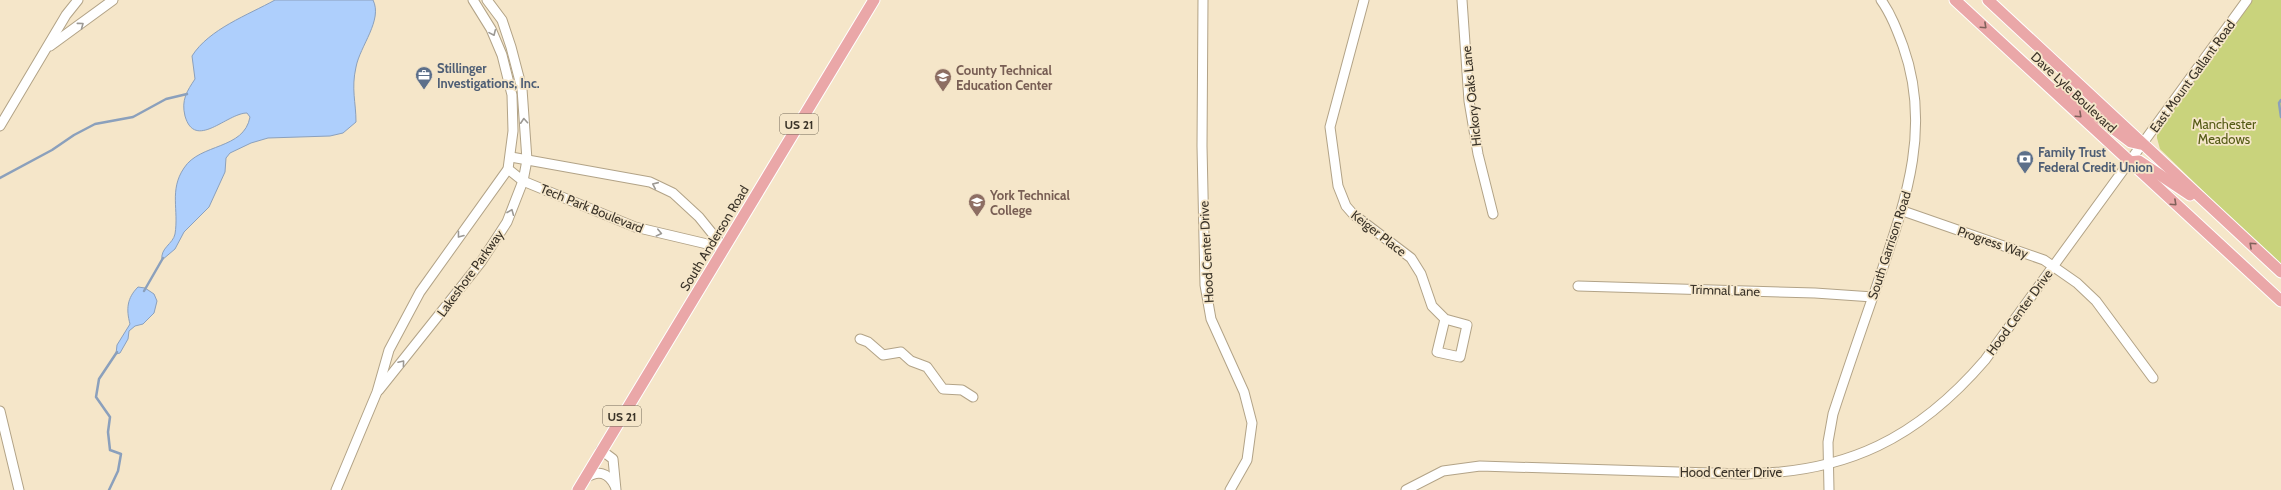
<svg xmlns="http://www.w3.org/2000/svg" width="2281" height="490" font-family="Cabin,sans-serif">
<rect width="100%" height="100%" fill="#f5e6c9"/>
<polygon fill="#c9d37c" points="2251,0 2281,0 2281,267 2160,149 2157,138 2157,127"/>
<g fill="#aecffc" stroke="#8ba0bc">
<path d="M 275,0 L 373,0 C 383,20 360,46 356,67 C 351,89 356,102 356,122 L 343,133 L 330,136 L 268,138 L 251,143 L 230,153 L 226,158 L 225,172 L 209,207 L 184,232 L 175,249 L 162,260 C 160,248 173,244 175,234 C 179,210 169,190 184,168 C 200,143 244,150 250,117 L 247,113 C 227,113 195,151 185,116 C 181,100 187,91 195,79 L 192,56 C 209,29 248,15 275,0 Z"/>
<path d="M 138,287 L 145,288 L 154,294 L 157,301 L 154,313 L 143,324 L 135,326 L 129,331 L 128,339 L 120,353 L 116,354 L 117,345 L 130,324 C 126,309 127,298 138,287 Z"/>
</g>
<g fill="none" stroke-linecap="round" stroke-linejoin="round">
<g stroke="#8ba0bc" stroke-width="2.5">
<polyline points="2281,100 2279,103 2281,117"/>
<polyline points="0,178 52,150 74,135 95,124 133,117 166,99 187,94"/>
<polyline points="144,291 163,258"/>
<polyline points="109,490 118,471 121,454 110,450 108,432 110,417 96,397 99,379 117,352"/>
</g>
<g stroke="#b2a387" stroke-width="11">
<g id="minor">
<polyline points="1203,0 1202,146 1205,285 1211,319 1244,392 1252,423 1247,460 1230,490"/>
<polyline points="1364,0 1330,127 1338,186 1346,206 1353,214 1411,258 1421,274 1432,306 1445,319 1437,352 1460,357 1467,325 1445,319"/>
<polyline points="1462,0 1469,101 1478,154 1493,214"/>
<polyline points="50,46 113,0"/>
<polyline points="0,126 66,15 78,0"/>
<polyline points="511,157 650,182 673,193 699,217 724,248"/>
<polyline points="508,169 523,181 635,227 724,248"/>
<polyline points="1903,211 2044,260 2077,283 2096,301 2153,378"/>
<polyline points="1578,286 1815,293 1873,297"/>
<polyline points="860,339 868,342 883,355 901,352 911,361 927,367 943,389 962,390 973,397"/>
<polyline points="379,390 481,262 507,222 523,181 527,160 522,89 511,47 502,20 487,0"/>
<polyline points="0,411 19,490"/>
<polyline points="601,450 613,459 616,490"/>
<path d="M 586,478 C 598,470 608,472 615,486"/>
<polyline points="336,490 377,392 389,350 420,292 508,169 513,131 512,95 502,55 491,29 473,0"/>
<path d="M 1406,490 L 1443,471 L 1480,466 L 1744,474 C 1847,473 1918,438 1985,360 L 2247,0"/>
<path d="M 1829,490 L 1828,442 L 1833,414 C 1847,371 1862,328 1877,285 C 1904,205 1933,130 1903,46 C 1897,30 1891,14 1881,0"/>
</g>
</g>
<g stroke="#fff" stroke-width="13">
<g id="major">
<polyline points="1955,0 2281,301"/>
<polyline points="1988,0 2281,272"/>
<polyline points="2062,90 2131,142 2140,144"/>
<polyline points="2129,162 2139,161 2190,195"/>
<polyline points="578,490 874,0"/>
</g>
</g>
<use href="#minor" stroke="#fff" stroke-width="9"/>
<use href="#major" stroke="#eaa7a8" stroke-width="11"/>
</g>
<defs><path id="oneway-chevron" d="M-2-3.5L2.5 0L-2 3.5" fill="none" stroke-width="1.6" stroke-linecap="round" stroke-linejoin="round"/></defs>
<g stroke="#9c9994">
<use href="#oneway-chevron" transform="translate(81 25) rotate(-37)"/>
<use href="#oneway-chevron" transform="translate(493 33) rotate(66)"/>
<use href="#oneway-chevron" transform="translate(524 121) rotate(-94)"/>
<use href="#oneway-chevron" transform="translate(655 185) rotate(-156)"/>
<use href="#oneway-chevron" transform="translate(511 212) rotate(-68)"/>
<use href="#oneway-chevron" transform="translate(659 233) rotate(13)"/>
<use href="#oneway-chevron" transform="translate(460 235) rotate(128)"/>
<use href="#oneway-chevron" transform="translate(402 363) rotate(-50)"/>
</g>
<g stroke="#80615b">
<use href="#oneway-chevron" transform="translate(1984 26) rotate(43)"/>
<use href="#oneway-chevron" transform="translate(2079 115) rotate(43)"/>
<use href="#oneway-chevron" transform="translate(2174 203) rotate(43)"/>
<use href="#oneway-chevron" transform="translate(2252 245) rotate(-137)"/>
</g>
<defs>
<g id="office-pin" transform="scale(0.9)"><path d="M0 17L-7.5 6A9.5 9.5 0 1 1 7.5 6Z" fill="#5c6f8a" stroke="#f5e6c9"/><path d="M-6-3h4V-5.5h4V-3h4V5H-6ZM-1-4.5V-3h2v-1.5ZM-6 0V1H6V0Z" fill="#fff"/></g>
<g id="school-pin" transform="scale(0.9)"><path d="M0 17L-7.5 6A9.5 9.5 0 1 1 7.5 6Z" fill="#8d6e63" stroke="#f5e6c9"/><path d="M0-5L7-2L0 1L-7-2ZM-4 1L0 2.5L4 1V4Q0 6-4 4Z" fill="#fff"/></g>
<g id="bank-pin" transform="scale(0.9)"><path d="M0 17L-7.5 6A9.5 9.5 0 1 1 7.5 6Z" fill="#5c6f8a" stroke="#f5e6c9"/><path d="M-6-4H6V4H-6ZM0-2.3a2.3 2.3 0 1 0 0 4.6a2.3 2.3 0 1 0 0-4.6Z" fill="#fff"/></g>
<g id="university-pin" transform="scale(0.9)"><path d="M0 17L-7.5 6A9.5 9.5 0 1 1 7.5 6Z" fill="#8d6e63" stroke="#f5e6c9"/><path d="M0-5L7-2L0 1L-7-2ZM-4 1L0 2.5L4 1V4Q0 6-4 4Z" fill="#fff"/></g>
</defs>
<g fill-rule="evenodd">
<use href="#office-pin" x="424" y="75"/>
<use href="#school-pin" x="943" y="77"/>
<use href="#bank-pin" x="2025" y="159"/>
<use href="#university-pin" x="977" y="202"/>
</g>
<g text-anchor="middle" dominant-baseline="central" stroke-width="3.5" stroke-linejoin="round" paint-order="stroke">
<g fill="#f5e6c9" stroke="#726958" stroke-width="1">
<rect x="780" y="114" width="38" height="20" rx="3"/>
<rect x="603" y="406" width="38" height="20" rx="3"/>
</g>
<g font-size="12" font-weight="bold" fill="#3a3328">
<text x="799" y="124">US 21</text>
<text x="622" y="416">US 21</text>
</g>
<g font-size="13" font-weight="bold" fill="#4e5e75" stroke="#f5e6c9" text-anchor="start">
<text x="437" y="68">Stillinger<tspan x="437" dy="15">Investigations, Inc.</tspan></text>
<text x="2038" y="152">Family Trust<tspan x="2038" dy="15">Federal Credit Union</tspan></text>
</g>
<g font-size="13" font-weight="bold" fill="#785e54" stroke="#f5e6c9" text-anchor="start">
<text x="956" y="70">County Technical<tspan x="956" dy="15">Education Center</tspan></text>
<text x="990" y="195">York Technical<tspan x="990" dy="15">College</tspan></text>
</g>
<g font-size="13" fill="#3a3328" stroke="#f5e6c9">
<text transform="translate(2192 76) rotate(-54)">East Mount Gallant Road</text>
<text transform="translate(2074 92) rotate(43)">Dave Lyle Boulevard</text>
<text transform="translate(1471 96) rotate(-96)">Hickory Oaks Lane</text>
<text transform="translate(592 208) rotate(22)">Tech Park Boulevard</text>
<text transform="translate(1379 233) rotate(38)">Keiger Place</text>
<text transform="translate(714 238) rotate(-59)">South Anderson Road</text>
<text transform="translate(1993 242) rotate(19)">Progress Way</text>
<text transform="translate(1889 245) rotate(-72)">South Garrison Road</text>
<text transform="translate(1206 252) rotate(-93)">Hood Center Drive</text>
<text transform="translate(470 273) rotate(-54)">Lakeshore Parkway</text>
<text transform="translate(1725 290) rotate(2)">Trimnal Lane</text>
<text transform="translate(2019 312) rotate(-54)">Hood Center Drive</text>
<text x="1731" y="472">Hood Center Drive</text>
</g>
<g font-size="13" fill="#545a14" stroke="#f5e6c9">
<text x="2224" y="124">Manchester<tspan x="2224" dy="15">Meadows</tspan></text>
</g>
</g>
</svg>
